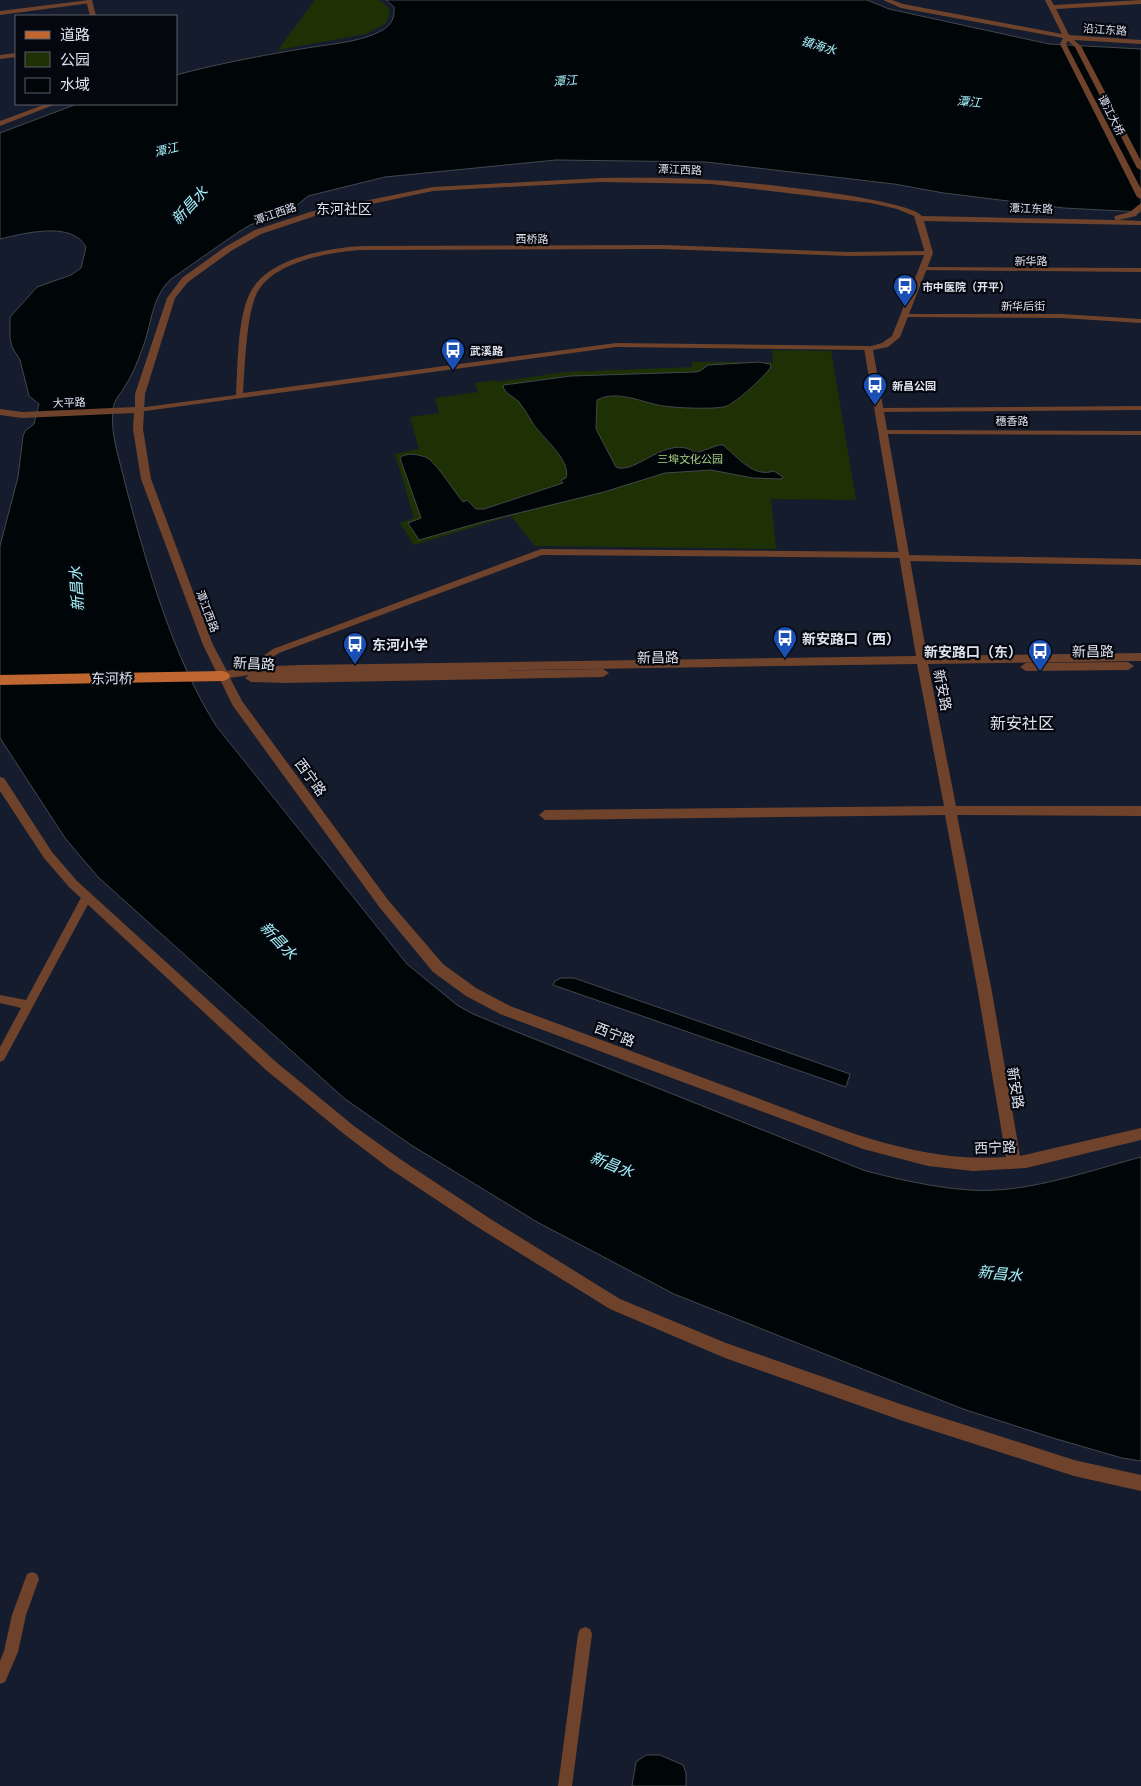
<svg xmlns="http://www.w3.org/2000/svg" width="1141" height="1786" font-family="Barlow,'Noto Sans SC',sans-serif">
<rect width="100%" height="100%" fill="#151c2e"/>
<g fill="#1d3105">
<polygon points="315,0 379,0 388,7 390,14 385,24 366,34 278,50"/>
<polygon points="772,350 831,351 856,500 771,499 776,549 535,546 511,516 414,545 400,523 414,518 395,454 419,449 410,417 439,413 435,398 478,392 475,383 496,380 497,382 565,372 692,367 692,362 773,362"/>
</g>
<g fill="#000607" stroke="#42484d">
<path d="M 386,0 L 867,0 L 889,9 L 1049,44 L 1141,49 L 1141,212 L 1064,208 L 944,193 L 894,184 L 706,162 L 556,160 L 385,177 L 308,196 L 290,211 L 250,225 L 237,233 L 171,279 C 152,297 152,321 144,344 C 139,358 133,374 125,386 C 121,394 114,399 113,409 C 110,436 120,460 126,487 C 146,563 174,661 217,727 L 407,964 L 457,1005 L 471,1013 L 507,1028 L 863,1170 C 899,1180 958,1193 995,1190 C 1041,1188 1096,1169 1141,1157 L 1141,1461 L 1122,1458 L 1053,1438 L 963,1409 L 674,1294 L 537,1222 L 411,1145 L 345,1099 L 98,877 L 65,838 L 0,738 L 0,546 L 18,477 L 23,436 L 25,431 L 34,424 L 39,404 L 29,396 L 20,360 L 12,347 L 10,338 L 10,317 L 37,287 L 71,275 L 81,268 L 86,247 C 72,220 22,234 0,239 L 0,133 L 77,104 L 176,104 L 176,75 C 217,64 259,56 301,49 C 327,44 360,43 383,30 C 392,24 395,17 394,7 Z"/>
<path d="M 759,362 L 770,364 L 771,367 C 764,377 738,401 727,406 C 717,410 670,408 658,405 C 639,401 616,390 597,400 L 596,429 L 616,467 C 635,476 668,432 696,453 L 719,445 L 723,445 C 738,457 753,478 774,471 L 783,477 L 781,479 L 753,478 L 711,470 L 665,473 L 604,492 L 482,522 L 419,540 L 408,523 L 421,518 L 400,458 C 405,452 421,454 429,459 C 439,467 454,491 463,502 L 467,500 L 476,509 L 484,509 L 563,483 L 561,480 L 566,478 C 572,460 540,436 532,422 C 528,415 524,409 519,402 C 513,396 505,394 503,386 L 504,385 L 571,376 L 695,372 L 700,371 L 708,365 Z"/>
<polygon points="561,978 574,978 850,1074 846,1087 553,985 555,981"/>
<polygon points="646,1755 660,1755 683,1765 686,1773 686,1786 632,1786 636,1762"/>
</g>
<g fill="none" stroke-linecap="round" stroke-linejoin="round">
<g fill="#6f432b" fill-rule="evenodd">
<polygon points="89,0 92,2 91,3 0,15 0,11"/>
<path d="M 663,245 L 848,252 L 929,251 L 932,253 L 929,255 L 848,256 L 663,249 L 362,250 C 330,252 276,261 258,291 C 246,312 245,368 243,393 L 616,343 L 868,346 L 872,348 L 868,350 L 616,347 L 138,412 L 134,410 L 138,408 L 236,395 C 238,365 237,319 250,293 C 267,258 328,248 362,246 Z"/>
<polygon points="922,267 1141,268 1141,272 920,270 919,269"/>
<polygon points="905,314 1061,314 1141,319 1141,323 1061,318 903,317 902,316"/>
<polygon points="1141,406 1141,410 879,412 875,410 879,408"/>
<polygon points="880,430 1141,431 1141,435 883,434 879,432"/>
<polygon points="541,549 904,552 908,555 1141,559 1141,565 905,561 901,558 542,555 279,653 249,673 243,673 242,671 273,649"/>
<polygon points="87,893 91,894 92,897 4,1060 0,1062 0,1047 21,1008 0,1003 0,995 26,1000 83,894"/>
<polygon points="32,1572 37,1574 39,1579 26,1615 18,1652 5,1682 0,1684 0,1661 4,1651 12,1615 27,1574"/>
<polygon points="585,1627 590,1629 592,1634 572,1786 558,1786 578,1634 580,1629"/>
</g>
<g fill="#6f432b" fill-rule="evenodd">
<polygon points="86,0 92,0 96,16 90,16"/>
<polygon points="883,0 892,0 903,4 1062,34 1045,0 1051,0 1054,5 1141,0 1141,4 1056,9 1069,35 1141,40 1141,44 1074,40 1081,46 1141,161 1141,170 1137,168 1075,47 1068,41 1066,44 1141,189 1141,199 1137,197 1060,44 1063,38 901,8"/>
<polygon points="16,53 16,57 0,59 0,55"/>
<polygon points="46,104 56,104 0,126 0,121"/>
<path d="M 600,178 C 637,178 674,177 710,180 C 741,181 907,198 922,216 L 1116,220 L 1114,218 L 1115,216 L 1130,212 L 1141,203 L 1141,210 L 1136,216 L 1119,220 L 1141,221 L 1141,225 L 924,221 L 933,253 L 900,337 L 888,347 L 873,350 L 927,656 L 1141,653 L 1141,661 L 928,664 L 956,806 L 1141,806 L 1141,816 L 957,815 L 992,992 L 1020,1156 L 1141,1128 L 1141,1140 L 1026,1168 L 973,1171 L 928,1166 L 863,1149 L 500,1014 L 466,996 L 433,972 L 380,908 L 233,706 L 203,645 L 141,479 L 133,429 L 134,413 L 22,418 L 0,415 L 0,409 L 22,412 L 135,407 L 135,394 L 167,298 L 182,278 L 225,247 L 255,230 L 310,212 L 433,187 ZM 600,182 L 711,184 L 871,203 L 897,209 L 914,216 L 925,253 L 892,336 L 882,343 L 864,348 L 916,656 L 302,665 L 246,667 L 227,671 L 213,645 L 151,479 L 143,429 L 145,394 L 175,298 L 188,282 L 231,251 L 261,234 L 315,216 L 433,191 ZM 917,664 L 944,806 L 545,810 L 539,815 L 545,820 L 945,815 L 978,992 L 1006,1157 C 914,1164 828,1124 744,1093 C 666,1064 588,1035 510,1006 L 476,988 L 443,964 L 388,900 L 242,701 L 230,678 L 249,675 L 245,678 L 251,682 L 285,683 L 603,677 L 609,673 L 603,669 L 260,674 Z"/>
<polygon points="1128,662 1134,666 1128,670 1026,671 1020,667 1026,663"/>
<polygon points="0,777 4,778 52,852 77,881 276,1062 354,1126 400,1159 489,1218 620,1299 726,1343 903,1405 1074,1460 1141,1475 1141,1491 1074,1476 903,1421 725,1358 610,1309 479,1228 390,1169 344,1134 266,1070 69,887 44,858 0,791"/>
</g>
<polygon fill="#c06631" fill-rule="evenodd" points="223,671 228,673 230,676 228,679 223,681 0,685 0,675"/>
</g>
<defs>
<g id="bus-pin" transform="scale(1.25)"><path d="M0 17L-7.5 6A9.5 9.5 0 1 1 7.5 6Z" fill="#1a4fb4" stroke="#05070e"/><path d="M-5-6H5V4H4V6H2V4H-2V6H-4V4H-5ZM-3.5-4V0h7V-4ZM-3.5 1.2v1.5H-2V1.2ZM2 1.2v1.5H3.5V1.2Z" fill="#fff"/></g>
</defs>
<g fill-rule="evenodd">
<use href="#bus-pin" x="905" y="286"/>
<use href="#bus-pin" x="453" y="350"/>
<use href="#bus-pin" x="875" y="385"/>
<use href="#bus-pin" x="785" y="638"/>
<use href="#bus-pin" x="355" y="644"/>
<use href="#bus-pin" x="1040" y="651"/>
</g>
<g text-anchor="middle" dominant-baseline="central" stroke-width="4.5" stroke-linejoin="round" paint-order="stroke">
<g font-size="11" fill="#dde2ef" stroke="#05070e">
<text transform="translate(1105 29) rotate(4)">沿江东路</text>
<text transform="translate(1112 115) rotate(63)">谭江大桥</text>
<text transform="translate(680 169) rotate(2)">潭江西路</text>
<text transform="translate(1031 208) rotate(1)">潭江东路</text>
<text transform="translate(275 213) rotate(-19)">潭江西路</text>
<text x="532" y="238">西桥路</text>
<text x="1031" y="260">新华路</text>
<text x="1023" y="305">新华后街</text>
<text transform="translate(69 402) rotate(-2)">大平路</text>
<text x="1012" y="420">穗香路</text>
<text transform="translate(208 611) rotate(69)">潭江西路</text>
</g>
<g font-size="11" font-weight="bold" fill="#dde2ef" stroke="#05070e" text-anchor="start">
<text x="922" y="286">市中医院（开平）</text>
<text x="470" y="350">武溪路</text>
<text x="892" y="385">新昌公园</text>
</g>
<g font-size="11" fill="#a4d27a" stroke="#05070e">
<text x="690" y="458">三埠文化公园</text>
</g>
<g font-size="12" font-style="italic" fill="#a6f3fb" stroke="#05070e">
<text transform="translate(819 45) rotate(17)">镇海水</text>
<text transform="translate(565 80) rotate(-5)">潭江</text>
<text transform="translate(969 101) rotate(5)">潭江</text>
<text transform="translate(166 149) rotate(-14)">潭江</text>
</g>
<g font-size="14" fill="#dde2ef" stroke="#05070e">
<text x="344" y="208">东河社区</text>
</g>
<g font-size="14" font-weight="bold" fill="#dde2ef" stroke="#05070e" text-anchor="start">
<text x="802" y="638">新安路口（西）</text>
<text x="372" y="644">东河小学</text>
<text x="1022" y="651" text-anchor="end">新安路口（东）</text>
</g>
<g font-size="14" fill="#dde2ef" stroke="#05070e">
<text transform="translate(1093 651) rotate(-1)">新昌路</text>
<text transform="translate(658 657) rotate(-1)">新昌路</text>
<text transform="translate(254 663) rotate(3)">新昌路</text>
<text transform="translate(112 678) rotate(-1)">东河桥</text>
<text transform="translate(943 690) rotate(79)">新安路</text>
<text transform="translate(311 777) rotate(54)">西宁路</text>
<text transform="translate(615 1034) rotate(21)">西宁路</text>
<text transform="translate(1016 1088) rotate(81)">新安路</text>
<text transform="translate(995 1147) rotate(-2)">西宁路</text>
</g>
<g font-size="15" font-style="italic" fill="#a6f3fb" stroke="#05070e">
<text transform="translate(189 205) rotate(-47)">新昌水</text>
<text transform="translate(76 589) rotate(-94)">新昌水</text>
<text transform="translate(279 940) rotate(47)">新昌水</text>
<text transform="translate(612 1164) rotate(22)">新昌水</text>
<text transform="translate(1000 1273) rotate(6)">新昌水</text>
</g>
<g font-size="16" fill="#dde2ef" stroke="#05070e">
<text x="1022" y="722">新安社区</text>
</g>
</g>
<rect x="15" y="15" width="162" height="90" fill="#05070e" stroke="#5b5f68"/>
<rect x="25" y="31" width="25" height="8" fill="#c06631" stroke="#5b5f68"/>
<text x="60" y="40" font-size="15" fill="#dde2ef">道路</text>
<rect x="25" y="52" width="25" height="15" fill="#1d3105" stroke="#5b5f68"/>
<text x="60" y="65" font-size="15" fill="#dde2ef">公园</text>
<rect x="25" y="78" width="25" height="15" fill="#000607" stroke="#5b5f68"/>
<text x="60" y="90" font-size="15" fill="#dde2ef">水域</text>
</svg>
